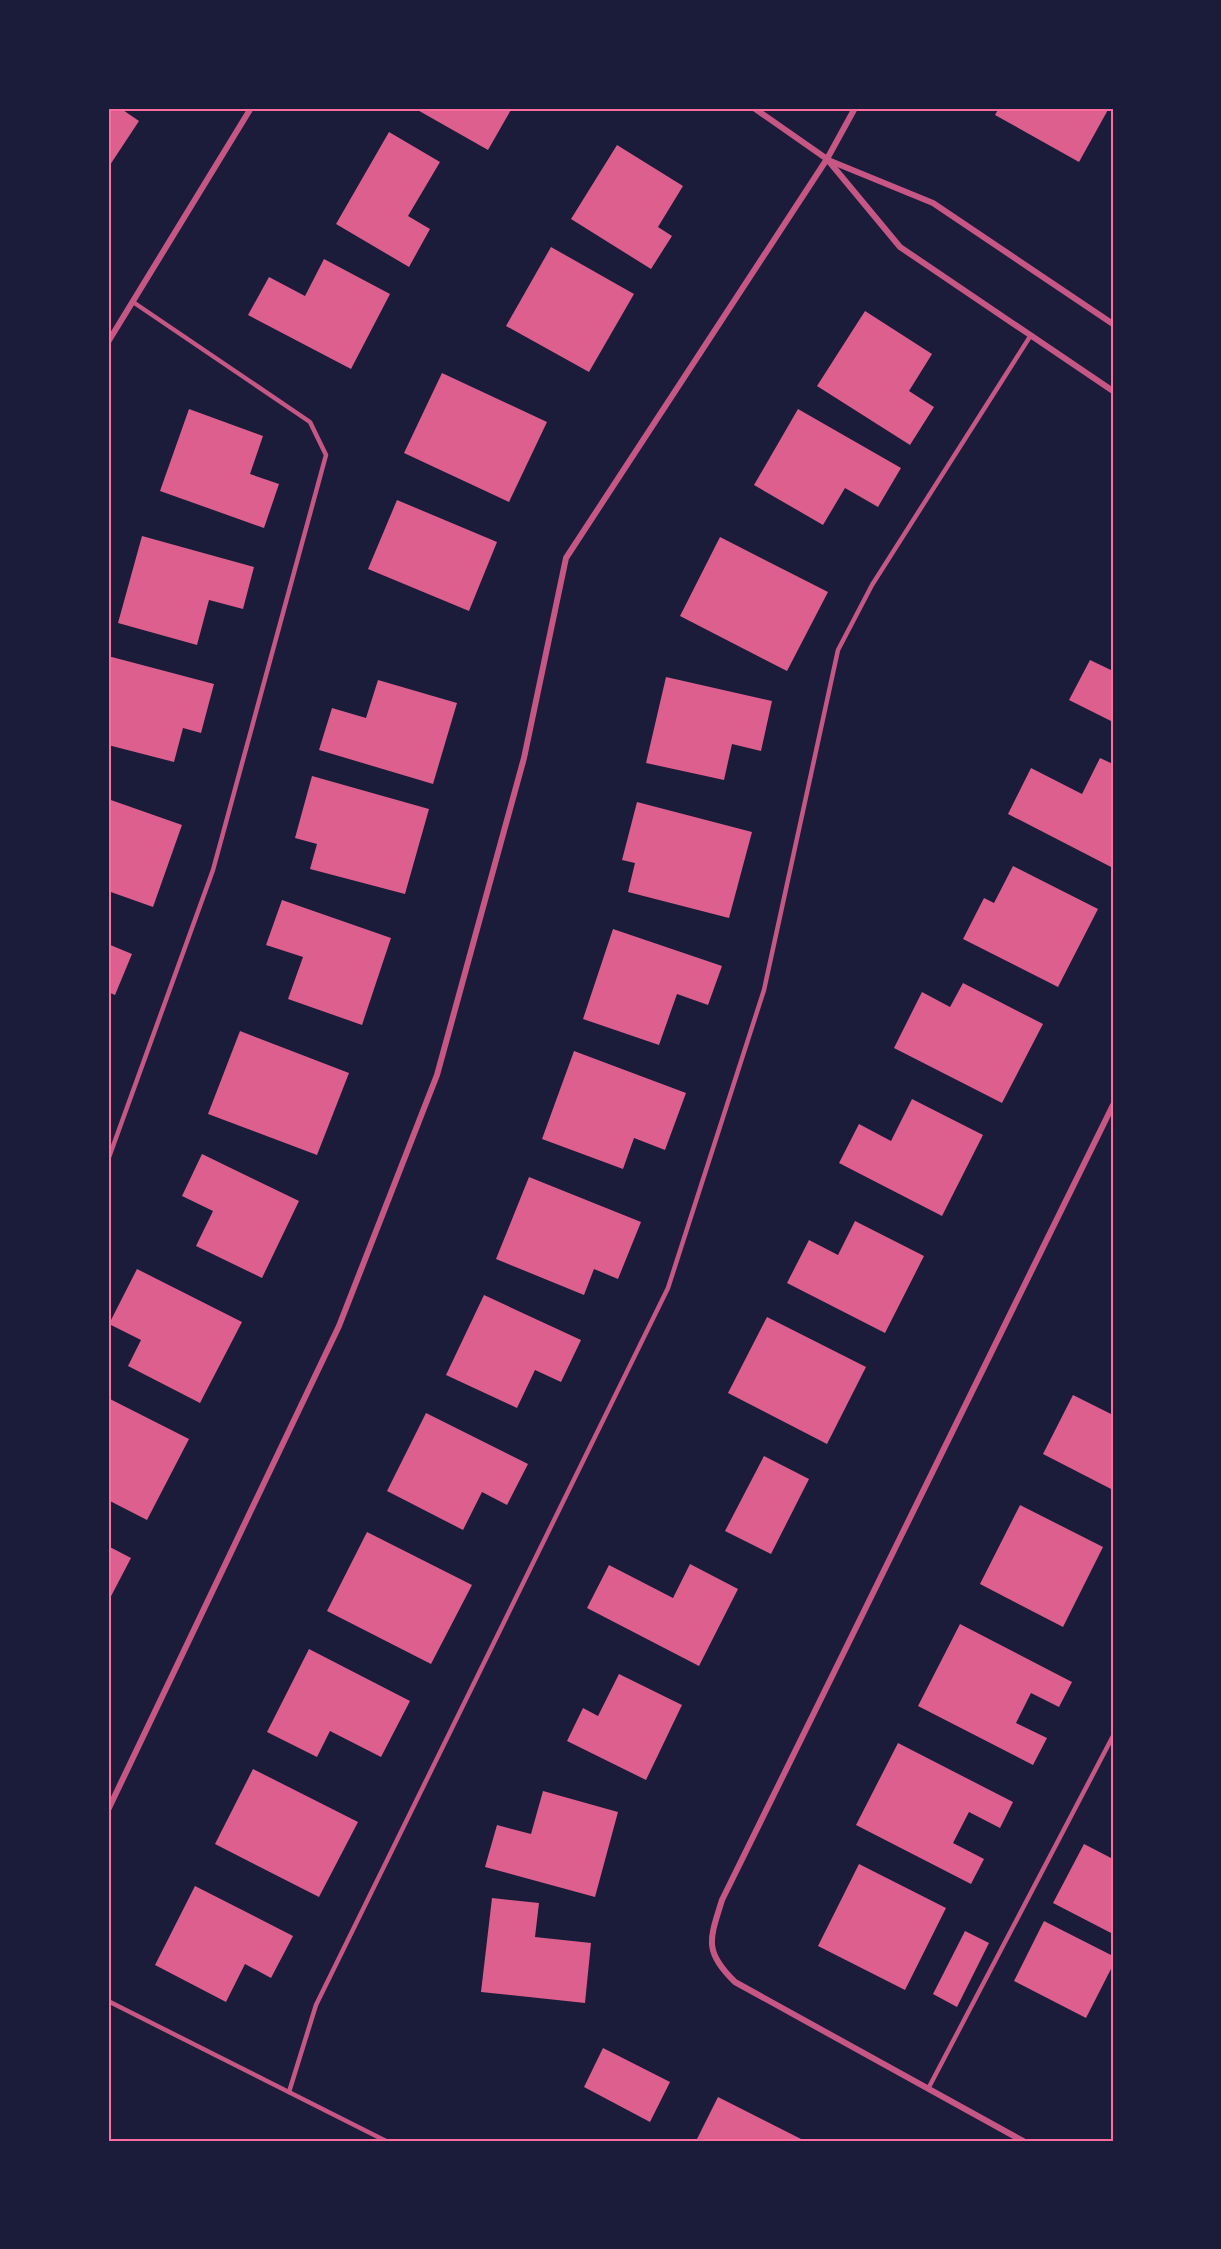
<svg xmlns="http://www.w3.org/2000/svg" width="1221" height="2249" font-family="'Sofia Sans Condensed',sans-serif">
<rect width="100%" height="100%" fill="#1b1b3a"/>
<g fill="#dd5f8e">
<polygon points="108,108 120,108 139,121 108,168"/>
<polygon points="414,108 512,108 488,150"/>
<polygon points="999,108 1109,108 1079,162 995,115"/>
<polygon points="389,132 440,162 408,216 430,229 409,267 336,224"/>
<polygon points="617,145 683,186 658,227 672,236 651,269 571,219"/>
<polygon points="551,247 634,294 589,372 506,326"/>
<polygon points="324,259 390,294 351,369 248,315 269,277 305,296"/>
<polygon points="865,311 932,354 909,391 934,407 910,445 817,386"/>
<polygon points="442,373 547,422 509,502 404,453"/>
<polygon points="189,409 263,436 250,474 279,484 264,528 160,491"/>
<polygon points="798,409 901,468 878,507 845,488 823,525 754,485"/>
<polygon points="397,500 497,542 469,611 368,569"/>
<polygon points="142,536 254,567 243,609 209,600 197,645 118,623"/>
<polygon points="720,537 828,592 787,671 680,616"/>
<polygon points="108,656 214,684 201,733 183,728 174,762 108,745"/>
<polygon points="1090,660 1113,671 1113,722 1069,700"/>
<polygon points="666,677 772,701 761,751 732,744 724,780 646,763"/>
<polygon points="378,680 457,703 433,784 319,750 332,708 366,718"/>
<polygon points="1100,758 1113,764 1113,868 1008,814 1031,768 1082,794"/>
<polygon points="312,776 429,809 405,894 310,869 317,844 295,838"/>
<polygon points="108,799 182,825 153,907 108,891"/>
<polygon points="637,802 752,832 729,918 628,892 635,863 622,860"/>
<polygon points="1013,866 1098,909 1058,987 963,939 984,898 994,903"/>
<polygon points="282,900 391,938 362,1025 288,999 303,957 266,945"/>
<polygon points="613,929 722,966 708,1005 677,994 659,1045 583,1019"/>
<polygon points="108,944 132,954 115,995 108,992"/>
<polygon points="963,983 1043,1024 1002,1103 894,1048 922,992 950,1007"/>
<polygon points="240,1031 349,1073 317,1155 208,1114"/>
<polygon points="574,1051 686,1093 665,1150 634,1138 623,1169 542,1139"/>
<polygon points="912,1099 983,1135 942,1216 839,1163 859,1124 891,1141"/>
<polygon points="202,1154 299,1201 262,1278 196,1246 213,1211 182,1196"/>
<polygon points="529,1177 641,1222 618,1279 594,1269 584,1295 496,1259"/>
<polygon points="855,1221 924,1256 885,1333 787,1283 809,1240 838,1255"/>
<polygon points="137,1269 242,1322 200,1403 128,1366 141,1340 109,1324"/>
<polygon points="484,1295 581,1340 561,1382 535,1370 517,1408 446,1375"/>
<polygon points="767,1317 866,1367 827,1444 728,1393"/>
<polygon points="1073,1395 1113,1415 1113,1490 1043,1454"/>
<polygon points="108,1398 189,1439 147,1520 108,1500"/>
<polygon points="426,1413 528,1464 507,1505 482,1492 463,1530 387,1491"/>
<polygon points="764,1456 809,1479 771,1554 725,1531"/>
<polygon points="1020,1505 1103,1547 1063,1627 980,1584"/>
<polygon points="367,1532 472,1585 431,1664 327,1611"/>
<polygon points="108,1546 131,1558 108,1602"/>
<polygon points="690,1564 738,1589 699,1666 587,1608 609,1565 673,1598"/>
<polygon points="960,1624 1072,1682 1059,1707 1031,1693 1016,1723 1047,1738 1033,1765 918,1706"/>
<polygon points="309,1649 410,1701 381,1757 330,1731 317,1757 267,1732"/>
<polygon points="619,1674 682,1705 646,1780 567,1741 583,1708 598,1716"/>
<polygon points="898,1743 1013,1802 1000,1828 969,1812 953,1843 984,1859 971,1884 856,1825"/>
<polygon points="253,1769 358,1822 319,1897 215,1844"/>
<polygon points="543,1791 618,1812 595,1897 485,1867 497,1825 531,1834"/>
<polygon points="1084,1844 1113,1859 1113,1934 1053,1903"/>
<polygon points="859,1864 946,1908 905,1990 818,1946"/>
<polygon points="195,1886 293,1936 271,1978 245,1964 226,2002 155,1965"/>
<polygon points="492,1898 539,1903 535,1937 591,1943 585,2003 481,1992"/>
<polygon points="1044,1921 1113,1956 1113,1965 1086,2018 1014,1981"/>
<polygon points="965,1931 989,1943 957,2007 933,1994"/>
<polygon points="603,2048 670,2082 650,2122 584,2087"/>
<polygon points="718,2097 805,2141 696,2141"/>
</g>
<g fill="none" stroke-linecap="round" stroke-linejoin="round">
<g stroke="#c65784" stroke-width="4.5">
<polyline points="108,1160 213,870 326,455 310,422 133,302"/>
<polyline points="108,2001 386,2141"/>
<polyline points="928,2089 1113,1736"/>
<polyline points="289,2092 316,2005 668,1288 764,990 838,650 872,585 1031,335"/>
</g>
<g stroke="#c65784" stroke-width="6">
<polyline points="754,108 827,159 900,247 1113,391"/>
<polyline points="828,160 933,203 1113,324"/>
<polyline points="108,342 251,108"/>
<polyline points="108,1810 339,1326 437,1075 524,758 566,558 827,159 855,108"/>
<path d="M 1023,2141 L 735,1982 C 703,1951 710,1939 722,1900 L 1113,1105"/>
</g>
</g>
<rect width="1221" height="2249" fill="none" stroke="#1b1b3a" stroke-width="219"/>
<rect x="110" y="110" width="1002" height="2030" fill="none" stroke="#ff6b9d" stroke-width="2"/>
</svg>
